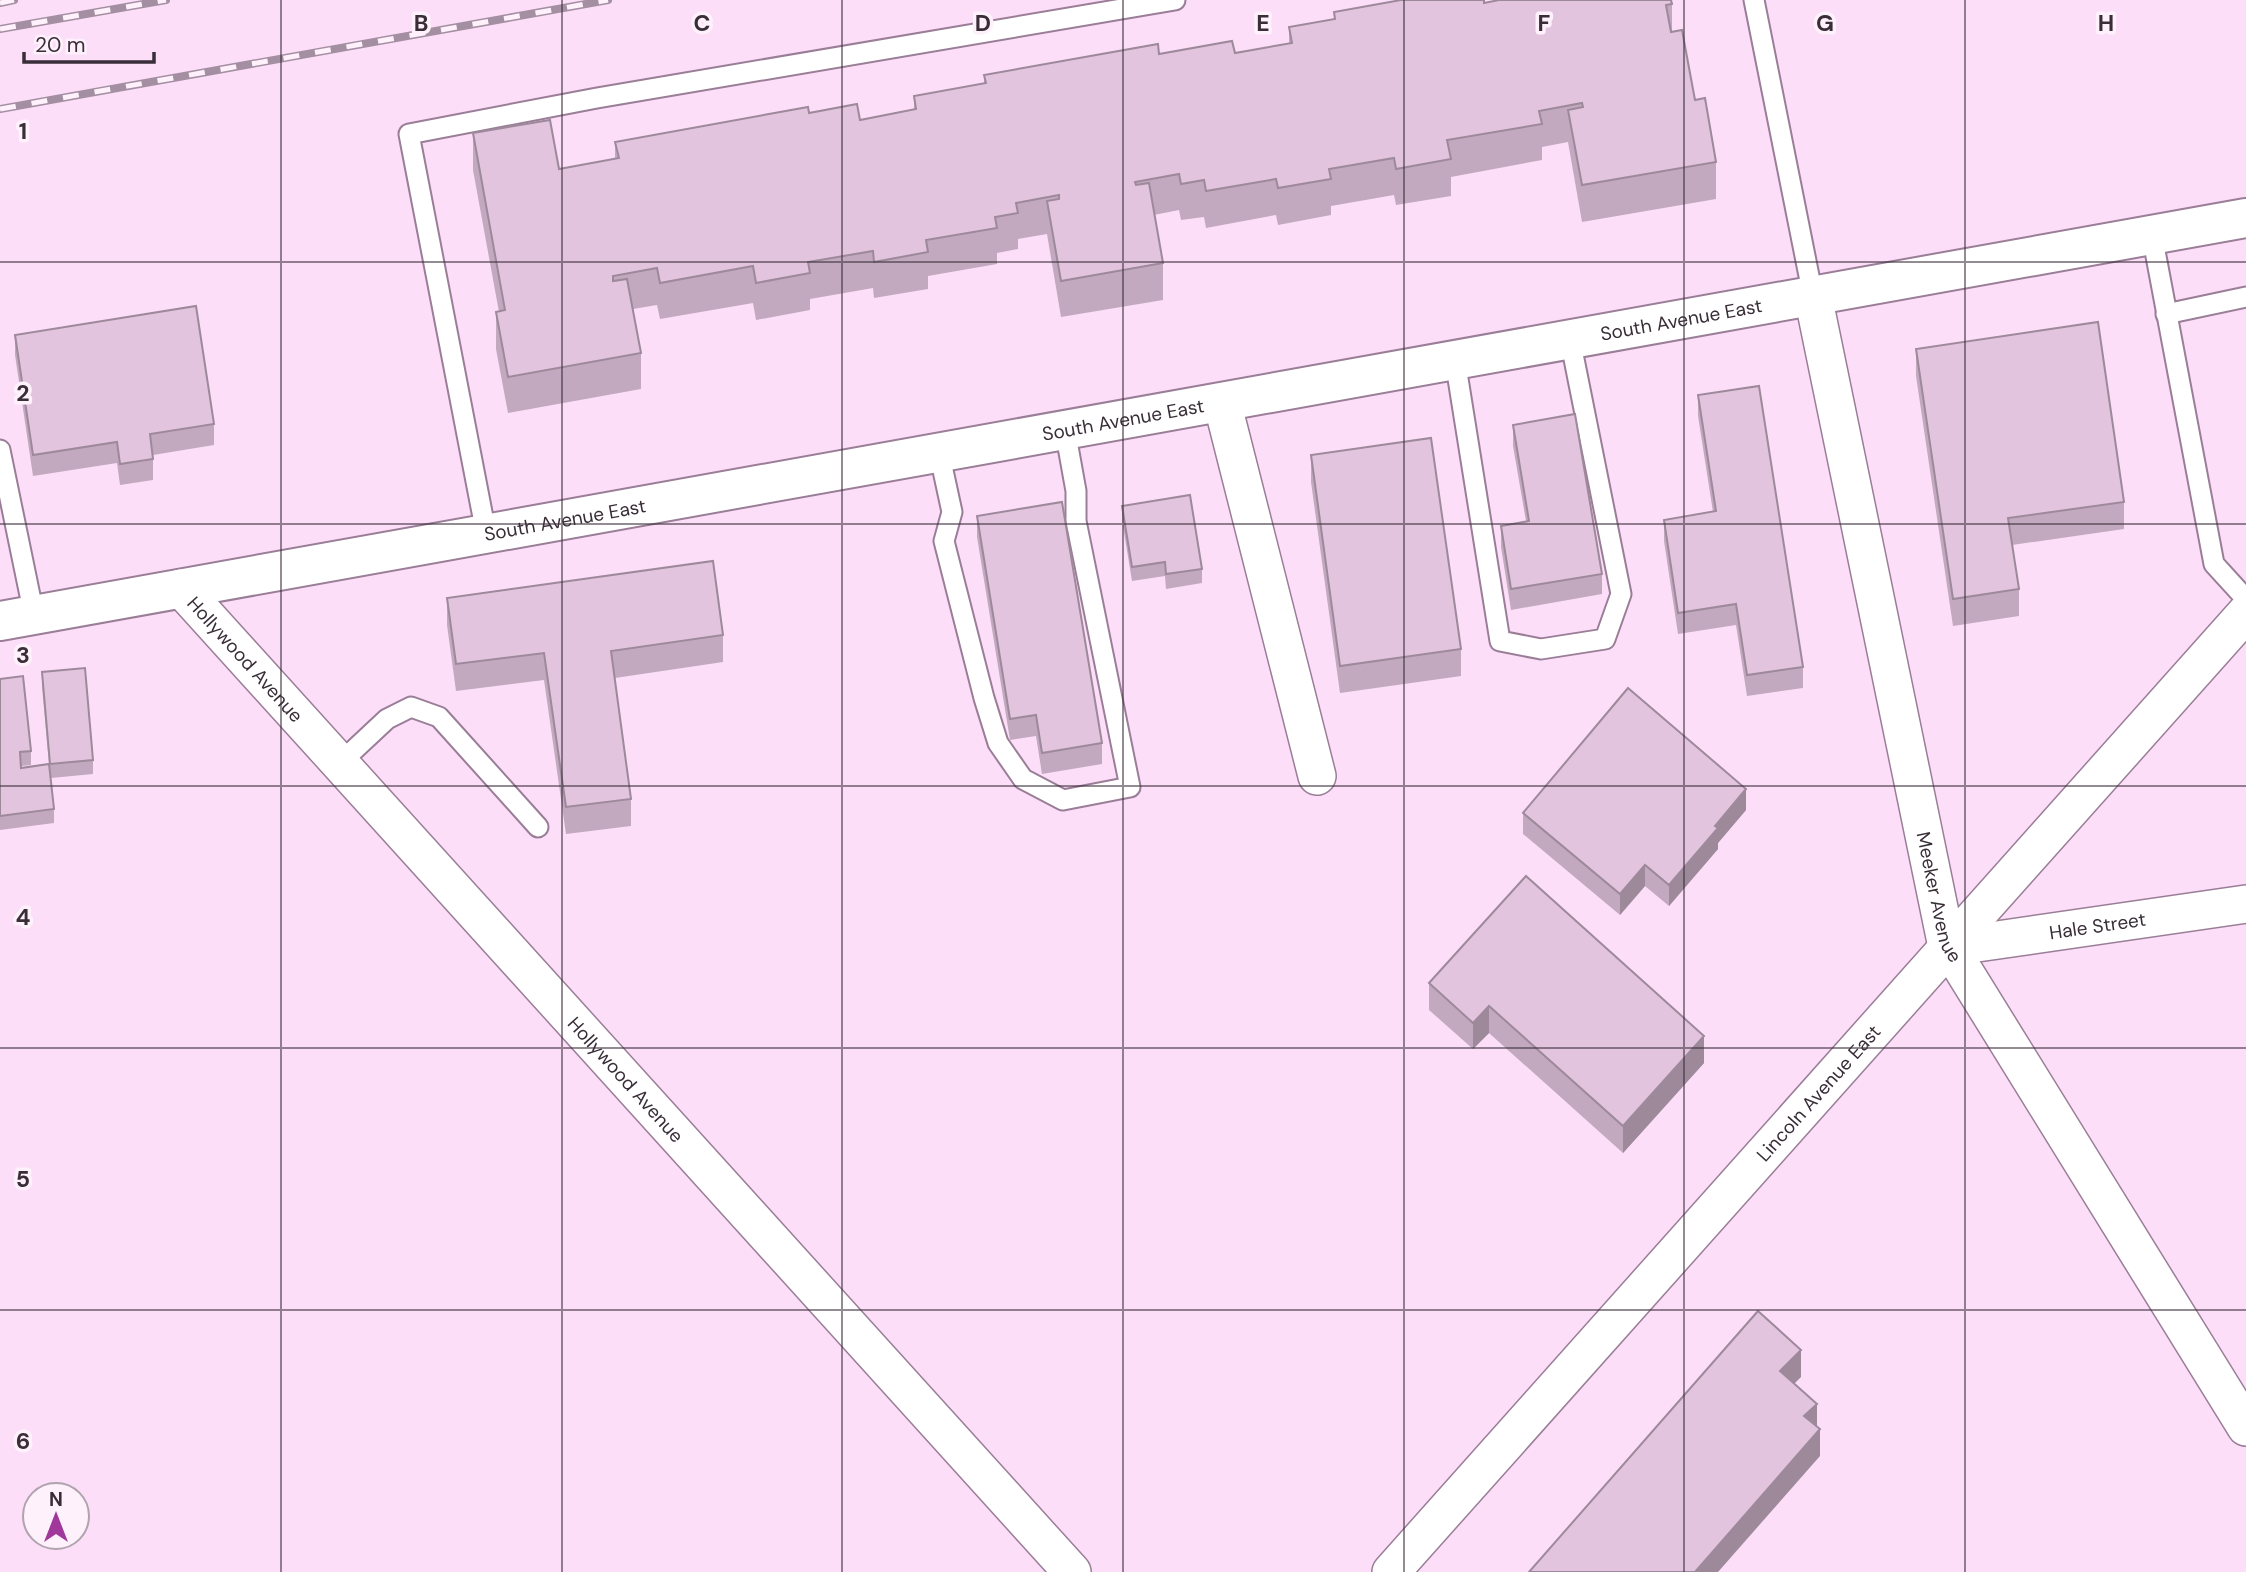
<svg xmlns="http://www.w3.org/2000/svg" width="2246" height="1572" font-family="'DM Sans',sans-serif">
<rect width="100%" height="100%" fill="#fcdef8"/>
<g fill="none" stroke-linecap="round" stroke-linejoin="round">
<g stroke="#9a7e97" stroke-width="23">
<g id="service">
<polyline points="1754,0 1813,296"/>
<polyline points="2152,235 2214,564 2246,599"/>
<polyline points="2166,314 2246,297"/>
<polyline points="1455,360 1500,641 1541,649 1605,639 1621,594 1570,339"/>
<polyline points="0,450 34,615"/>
<polyline points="939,452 952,512 944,541 984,698 998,743 1023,779 1063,800 1130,787 1076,521 1076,491 1065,430"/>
<polyline points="486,533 409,134 597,98 1175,0"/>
<polyline points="340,763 387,719 411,707 439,717 538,827"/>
</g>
</g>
<g stroke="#9a7e97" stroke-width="40">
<g id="minor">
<path id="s1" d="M 1813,296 L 1946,942 L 2246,1427"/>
<polyline points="1222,402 1317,776"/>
<path id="s2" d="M 181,588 L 1072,1572"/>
<path id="s3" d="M 1949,947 L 2246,904"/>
<path id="s4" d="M 1391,1572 L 2246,613"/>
</g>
</g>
<g stroke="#9a7e97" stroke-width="42">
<g id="secondary">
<path id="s5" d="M 0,621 L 2246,218"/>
</g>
</g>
<use href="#service" stroke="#fff" stroke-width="19"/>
<use href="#minor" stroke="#fff" stroke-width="37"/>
<use href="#secondary" stroke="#fff" stroke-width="38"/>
<g stroke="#a48ea1" stroke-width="8">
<g id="rail">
<polyline points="0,3 14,0"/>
<polyline points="0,29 166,0"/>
<polyline points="0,109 608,0"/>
</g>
</g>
<use href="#rail" stroke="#fef1fc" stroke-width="5" stroke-dasharray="16" stroke-linecap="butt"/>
</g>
<g fill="#c2a9bf">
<polygon points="1484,3 1672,4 1672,32 1716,162 1716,199 1582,222 1568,142 1542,147 1542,160 1451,177 1451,196 1396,205 1394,195 1331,206 1331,215 1278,225 1276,215 1206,228 1204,217 1181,220 1179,210 1154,215 1163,263 1163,300 1061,317 1047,234 1018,239 1018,249 997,253 997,264 928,276 928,289 874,298 873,288 810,299 810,310 756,320 753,303 660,319 657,305 633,309 641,353 641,389 508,413 496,349 496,312 499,312 473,170 473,133 559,169 615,159 615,142 809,113 860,120 914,110 914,96 984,84 984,75 1159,54 1235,53 1289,44 1289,27 1334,19 1334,12"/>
<polygon points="15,335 214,424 214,445 153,455 153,480 120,485 117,463 33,476 15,355"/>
<polygon points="1916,349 2124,502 2124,529 2012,545 2019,589 2019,616 1953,626 1916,376"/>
<polygon points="1698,395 1803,667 1803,688 1747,696 1736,625 1678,634 1664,541 1664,520 1713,512 1698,416"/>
<polygon points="1513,425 1602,574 1602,594 1511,610 1501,547 1501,526 1526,521 1513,446"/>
<polygon points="1311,455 1461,649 1461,676 1340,693 1311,482"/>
<polygon points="1122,506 1202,569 1202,583 1166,589 1165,576 1132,581 1122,520"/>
<polygon points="977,516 1102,743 1102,764 1042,774 1036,736 1010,740 977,537"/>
<polygon points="447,598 723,635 723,662 615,678 631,799 631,826 566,834 544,680 456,691 447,625"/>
<polygon points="42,672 93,760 93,774 51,778 54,809 54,823 0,830 0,679 31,751 31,765 21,766 21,768 49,764 42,686"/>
<polygon points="1746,810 1718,843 1718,849 1669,906 1645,886 1620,915 1523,834 1523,813"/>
<polygon points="1429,983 1704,1063 1623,1153 1489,1033 1473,1049 1429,1010"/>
</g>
<g fill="#9e899b">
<polygon points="1746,789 1746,810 1718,843 1718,849 1669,906 1669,885 1715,826"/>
<polygon points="1645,865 1645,886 1620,915 1620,894"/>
<polygon points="1489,1006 1489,1033 1473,1049 1473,1023"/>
<polygon points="1704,1036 1704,1063 1623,1153 1623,1126"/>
<polygon points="1801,1350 1801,1377 1780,1398 1780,1371"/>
<polygon points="1817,1404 1817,1431 1804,1416"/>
<polygon points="1820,1429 1820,1456 1718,1572 1695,1572"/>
</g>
<g fill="#e2c4de" stroke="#9e899b" stroke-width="2">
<polygon points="1401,0 1484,0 1484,3 1499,0 1671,0 1672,4 1666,5 1671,32 1682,30 1695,100 1705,98 1716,162 1582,185 1568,110 1583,107 1582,103 1539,111 1542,124 1447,140 1451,159 1396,169 1394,158 1329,169 1331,179 1278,188 1276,179 1206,191 1204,180 1181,184 1179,174 1135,182 1136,185 1149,183 1163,263 1061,281 1047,201 1059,199 1059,195 1016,203 1018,213 995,217 997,228 926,240 928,252 874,262 873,251 808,262 810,273 756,283 753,266 660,283 657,268 613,276 613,281 627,279 641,353 508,377 496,312 505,310 473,133 550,120 559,169 619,158 615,142 808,107 809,113 857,104 860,120 916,109 914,96 986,83 984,75 1158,44 1159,54 1232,41 1235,53 1292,43 1289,27 1335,19 1334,12"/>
<polygon points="196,306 214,424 150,434 153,459 120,464 117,442 33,455 15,335"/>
<polygon points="2098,322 2124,502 2008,518 2019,589 1953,599 1916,349"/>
<polygon points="1759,386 1803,667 1747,675 1736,604 1678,613 1664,520 1716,511 1698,395"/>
<polygon points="1575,414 1602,574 1511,589 1501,526 1529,521 1513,425"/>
<polygon points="1431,438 1461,649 1340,666 1311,455"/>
<polygon points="1190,495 1202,569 1166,574 1165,562 1132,567 1122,506"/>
<polygon points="1062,502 1102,743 1042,753 1036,715 1010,719 977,516"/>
<polygon points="713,561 723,635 611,651 631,799 566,807 544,653 456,664 447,598"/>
<polygon points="85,668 93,760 50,764 42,672"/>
<polygon points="23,676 31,751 20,752 21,768 49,764 54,809 0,816 0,679"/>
<polygon points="1628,688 1746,789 1715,826 1718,828 1669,885 1645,865 1620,894 1523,813"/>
<polygon points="1526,876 1704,1036 1623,1126 1489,1006 1473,1023 1429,983"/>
<polygon points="1758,1311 1801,1350 1780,1371 1817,1404 1804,1416 1820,1429 1695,1572 1529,1572"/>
</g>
<path fill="none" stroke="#392e38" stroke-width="2" stroke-opacity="0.55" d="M 281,0 L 281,1572M 562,0 L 562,1572M 842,0 L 842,1572M 1123,0 L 1123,1572M 1404,0 L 1404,1572M 1684,0 L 1684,1572M 1965,0 L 1965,1572M 0,262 L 2246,262M 0,524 L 2246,524M 0,786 L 2246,786M 0,1048 L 2246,1048M 0,1310 L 2246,1310"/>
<g text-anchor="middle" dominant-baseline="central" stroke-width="7" stroke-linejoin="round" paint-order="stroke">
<g font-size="19" fill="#392e38" stroke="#fef1fc">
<text stroke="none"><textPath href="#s5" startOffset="1708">South Avenue East</textPath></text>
<text stroke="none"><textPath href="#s5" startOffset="1141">South Avenue East</textPath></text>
<text stroke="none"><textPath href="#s5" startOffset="574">South Avenue East</textPath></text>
<text stroke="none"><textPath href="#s2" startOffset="96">Hollywood Avenue</textPath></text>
<text stroke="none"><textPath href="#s1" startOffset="614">Meeker Avenue</textPath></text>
<text stroke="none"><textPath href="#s3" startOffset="150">Hale Street</textPath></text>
<text stroke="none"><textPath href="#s2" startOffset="663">Hollywood Avenue</textPath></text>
<text stroke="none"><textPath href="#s4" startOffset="642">Lincoln Avenue East</textPath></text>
</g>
</g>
<g font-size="23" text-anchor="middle" font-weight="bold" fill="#392e38" stroke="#fef1fc" stroke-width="7" stroke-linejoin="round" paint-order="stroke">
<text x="421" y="31">B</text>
<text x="702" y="31">C</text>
<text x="983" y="31">D</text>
<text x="1263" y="31">E</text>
<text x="1544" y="31">F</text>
<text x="1825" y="31">G</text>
<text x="2106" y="31">H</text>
<text x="23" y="139">1</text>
<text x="23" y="401">2</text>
<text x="23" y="663">3</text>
<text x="23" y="925">4</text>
<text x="23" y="1187">5</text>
<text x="23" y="1449">6</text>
</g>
<g transform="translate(56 1516)"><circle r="33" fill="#fef1fc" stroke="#afa3ae" stroke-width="2"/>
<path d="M0-5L12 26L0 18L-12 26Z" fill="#a0389b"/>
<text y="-10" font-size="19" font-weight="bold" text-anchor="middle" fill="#392e38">N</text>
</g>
<path d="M24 52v10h130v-10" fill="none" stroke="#392e38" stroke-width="3.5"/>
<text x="35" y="52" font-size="21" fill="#392e38" stroke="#fef1fc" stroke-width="5" paint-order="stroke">20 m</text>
</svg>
